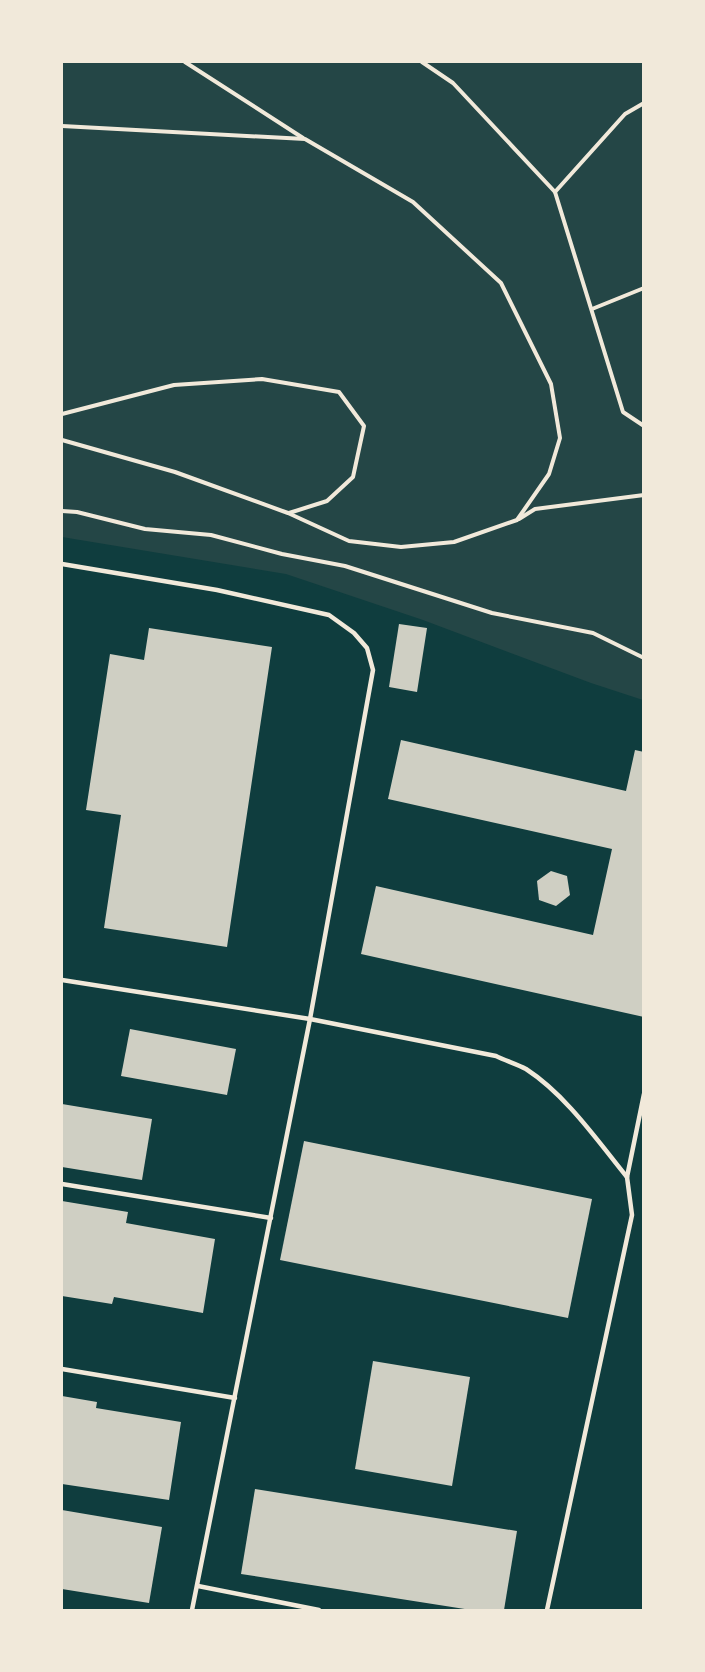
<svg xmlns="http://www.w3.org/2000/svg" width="705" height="1672" font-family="Figtree,sans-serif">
<rect width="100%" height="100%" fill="#0f3d3e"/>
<polygon fill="#244646" points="62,62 643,62 643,700 591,683 423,620 286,574 62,537"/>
<g fill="#cfcfc3">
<polygon points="399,624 427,628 417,692 389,687"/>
<polygon points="149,628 272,647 227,947 104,928 121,815 86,810 110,654 144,660"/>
<polygon points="401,740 626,791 635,750 644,752 644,1017 361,954 376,886 593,935 612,849 388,799"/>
<polygon points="551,871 567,876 570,895 556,906 539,900 537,881"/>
<polygon points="130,1029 236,1049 227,1095 121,1076"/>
<polygon points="62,1104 152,1119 142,1180 62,1167"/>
<polygon points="304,1141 592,1199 568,1318 280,1260"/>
<polygon points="62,1201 128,1212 126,1223 215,1239 203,1313 114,1297 112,1304 62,1296"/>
<polygon points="373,1361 470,1377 452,1486 355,1469"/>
<polygon points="62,1396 97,1402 96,1408 181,1422 169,1500 62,1484"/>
<polygon points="255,1489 517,1531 504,1610 471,1610 241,1574"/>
<polygon points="62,1510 162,1527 149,1603 62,1589"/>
</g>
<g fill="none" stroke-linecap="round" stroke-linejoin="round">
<g stroke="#f1e9da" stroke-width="4">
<polyline points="185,62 303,138"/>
<polyline points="422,62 453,83 555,192 623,412 644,426"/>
<polyline points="62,126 305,139 413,202 501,283 551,384 560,438 549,474 517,520 454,542 401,547 349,541 288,513 175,472 62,440"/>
<polyline points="555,192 625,114 644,103"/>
<polyline points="592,309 644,288"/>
<polyline points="62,414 174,385 262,379 339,392 364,426 353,477 327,501 289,513"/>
<polyline points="62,511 77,512 145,529 211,535 282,554 345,566 492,613 593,633 644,658"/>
<polyline points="519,519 535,509 644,495"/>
</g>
<g stroke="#f1e9da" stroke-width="4.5">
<polyline points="62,564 217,590 329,615 354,633 367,648 373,670 310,1019 192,1610"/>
<path d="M 62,980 L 310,1019 L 496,1056 C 506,1061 517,1064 526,1069 C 566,1095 597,1140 627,1177"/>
<polyline points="62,1184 271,1218"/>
<polyline points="62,1369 235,1398"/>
<polyline points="198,1586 319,1610"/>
<polyline points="547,1610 632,1215 627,1177 644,1094"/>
</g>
</g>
<rect width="705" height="1672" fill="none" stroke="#f1e9da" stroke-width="126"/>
</svg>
